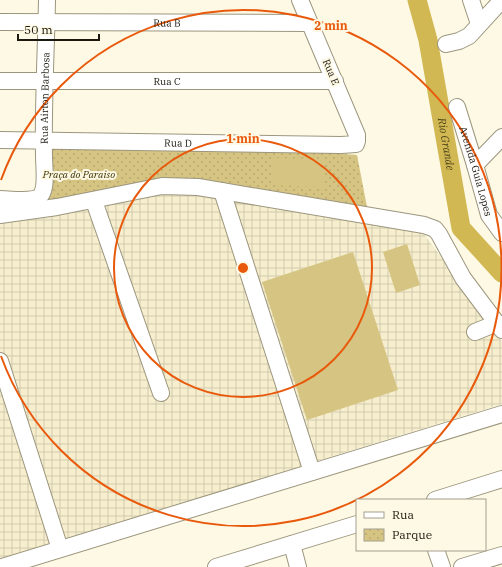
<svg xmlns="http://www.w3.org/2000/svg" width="502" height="567" font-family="'IBM Plex Serif',serif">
<defs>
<pattern id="industrial-grid" width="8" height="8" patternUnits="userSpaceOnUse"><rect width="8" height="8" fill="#f6eecd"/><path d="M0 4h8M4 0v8" fill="none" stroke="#d2cbaf"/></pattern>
<pattern id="park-dots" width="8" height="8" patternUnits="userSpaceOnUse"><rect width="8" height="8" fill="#d6c582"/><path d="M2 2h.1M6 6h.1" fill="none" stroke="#b7a86f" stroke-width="1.8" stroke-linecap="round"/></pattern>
</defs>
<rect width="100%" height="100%" fill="#fef9e4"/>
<polygon fill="url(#industrial-grid)" points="183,180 423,233 494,327 502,342 502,404 310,463 315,479 0,567 0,213"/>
<polygon fill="url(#park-dots)" points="50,147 280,149 357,155 367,207 190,182 46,206"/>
<g fill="#d6c582">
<polygon points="271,158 324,159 323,187 271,185"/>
<polygon points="407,244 420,285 396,293 383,252"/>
<polygon points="353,252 398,390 307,420 262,282"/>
</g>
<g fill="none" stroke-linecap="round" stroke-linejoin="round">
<path stroke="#d1b852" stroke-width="19" id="s1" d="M 417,0 L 428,40 L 461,228 L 502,273"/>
<g stroke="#9c967e" stroke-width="18">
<g id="minor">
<polyline points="471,0 479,24"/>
<path id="s2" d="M 0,22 L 309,23"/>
<polyline points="446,44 459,41 469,36 502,0"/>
<path id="s3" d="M 0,81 L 335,81"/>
<path id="s4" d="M 457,107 L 475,165 L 489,215 L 502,233"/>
<path id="s5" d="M 0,140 L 341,145 L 356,144 L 357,141 L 357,135 L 300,0"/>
<polyline points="475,165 502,137"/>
<polyline points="222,191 312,472"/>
<path id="s6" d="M 0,199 C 9,199 37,203 41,195 C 47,187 44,166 44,156 C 43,104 46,52 47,0"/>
<polyline points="94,201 161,393"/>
<polyline points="0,215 57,207 162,186 198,187 424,225 435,229 439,234 463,278 502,330"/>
<polyline points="475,332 497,323"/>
<polyline points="0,361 60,549"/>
<polyline points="435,500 502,479"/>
<polyline points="292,544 298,567"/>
<polyline points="436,550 442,567"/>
<polyline points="2,567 502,414"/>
<polyline points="216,567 357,524"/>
<polyline points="462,567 502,555"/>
</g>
</g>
<use href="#minor" stroke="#fff" stroke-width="16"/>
</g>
<g fill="none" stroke="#e8590c" stroke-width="2">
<circle cx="243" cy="268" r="129"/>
<path d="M1 180A258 258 0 1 1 1 356"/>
</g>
<g text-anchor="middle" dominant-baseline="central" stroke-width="4" stroke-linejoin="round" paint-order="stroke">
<g font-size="10" fill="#1b180f" stroke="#fef9e4">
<text stroke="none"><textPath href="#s2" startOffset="167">Rua B</textPath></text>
<text transform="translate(331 72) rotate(67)">Rua E</text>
<text stroke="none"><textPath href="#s3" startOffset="167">Rua C</textPath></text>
<text stroke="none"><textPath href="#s6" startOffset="140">Rua Airton Barbosa</textPath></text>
<text stroke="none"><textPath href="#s5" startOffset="178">Rua D</textPath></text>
<text stroke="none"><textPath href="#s4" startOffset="67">Avenida Guia Lopes</textPath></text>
</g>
<g font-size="10" font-style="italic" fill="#392f01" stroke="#fef9e4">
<text x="79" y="174">Praça do Paraiso</text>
</g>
<g font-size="11" font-style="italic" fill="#4f451b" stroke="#fef9e4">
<text stroke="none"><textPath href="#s1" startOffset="147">Rio Grande</textPath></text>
</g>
</g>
<circle cx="243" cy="268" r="6" fill="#e8590c" stroke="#fef9e4" stroke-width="2"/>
<g font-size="12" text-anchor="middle" font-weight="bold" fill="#e8590c" stroke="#fef9e4" stroke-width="4" stroke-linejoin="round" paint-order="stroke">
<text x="331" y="30">2 min</text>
<text x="243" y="143">1 min</text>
</g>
<rect x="356" y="499" width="130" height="52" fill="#fef9e4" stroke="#a39f8f"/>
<rect x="364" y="512" width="20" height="6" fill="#ffffff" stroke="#a39f8f"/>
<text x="392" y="519" font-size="12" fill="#1b180f">Rua</text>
<rect x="364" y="529" width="20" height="12" fill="url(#park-dots)" stroke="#a39f8f"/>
<text x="392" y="539" font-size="12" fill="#1b180f">Parque</text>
<path d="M18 34v6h81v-6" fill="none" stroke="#1b180f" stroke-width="2"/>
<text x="24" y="34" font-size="12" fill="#1b180f" stroke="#fef9e4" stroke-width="3" paint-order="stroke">50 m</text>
</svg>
